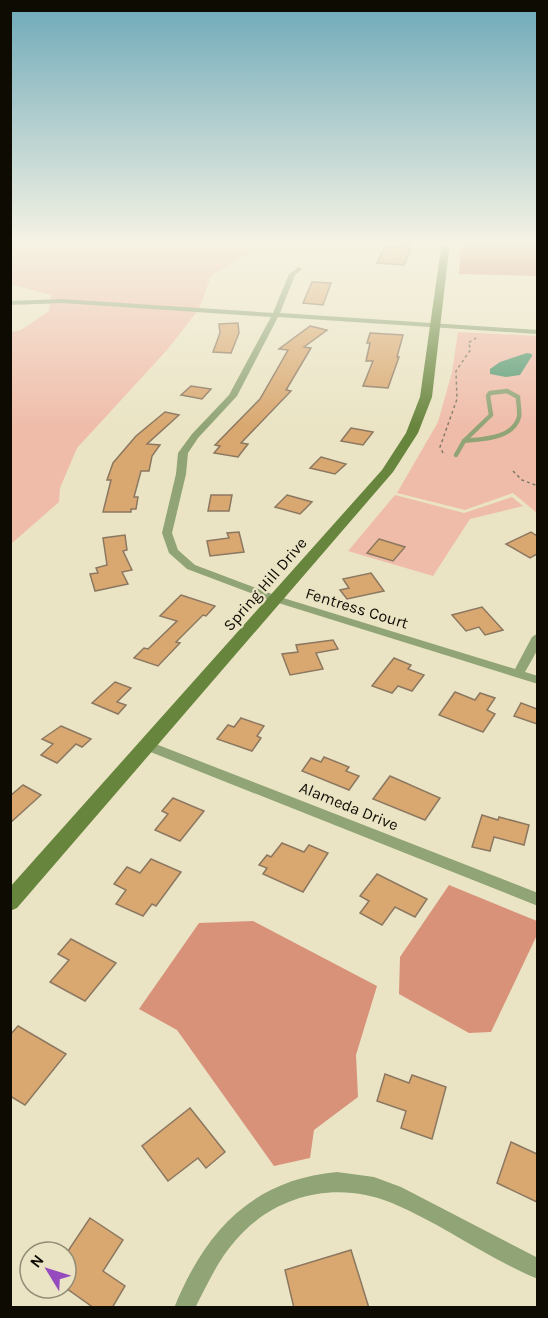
<svg xmlns="http://www.w3.org/2000/svg" width="548" height="1318" font-family="Karla,sans-serif">
<rect width="100%" height="100%" fill="#eae4c4"/>
<g fill="#f0bcaa">
<polygon points="11,241 258,241 252,251 211,276 199,309 167,350 77,448 60,488 59,502 11,544 11,332 21,330 49,311 51,295 11,284"/>
<polygon points="458,332 537,336 537,513 513,493 465,510 397,493 438,422 452,372"/>
<polygon points="395,495 464,513 512,497 523,506 470,519 433,576 348,551"/>
</g>
<g fill="#d8927a">
<polygon points="461,241 537,241 537,276 459,274"/>
<polygon points="449,885 537,921 537,935 491,1032 469,1033 399,994 400,957"/>
<polygon points="253,921 377,986 356,1055 358,1097 314,1130 310,1158 274,1166 177,1030 139,1009 199,923"/>
</g>
<polygon fill="#569972" points="527,353 532,354 532,356 520,375 506,377 490,374 490,369 500,362"/>
<g fill="#d9a871" stroke="#8c7760" stroke-width="1.5">
<polygon points="388,241 408,241 406,246 411,246 404,265 377,263"/>
<polygon points="312,282 331,283 323,305 303,303"/>
<polygon points="238,323 239,333 231,353 213,352 220,333 219,324"/>
<polygon points="310,326 327,330 304,347 311,348 286,390 291,391 241,443 248,444 238,457 214,453 220,446 215,445 260,399 288,350 279,349"/>
<polygon points="370,333 403,335 397,357 399,357 388,388 363,386 373,361 366,361 370,343 367,343"/>
<polygon points="191,386 211,389 202,399 181,395"/>
<polygon points="165,412 179,415 147,444 160,445 152,456 149,471 141,471 134,497 138,497 136,509 131,509 131,512 103,512 111,480 107,480 113,463 136,436"/>
<polygon points="351,428 373,432 363,445 341,441"/>
<polygon points="321,457 346,464 335,474 310,468"/>
<polygon points="211,495 232,495 229,511 208,511"/>
<polygon points="287,495 312,502 300,514 275,507"/>
<polygon points="239,532 244,552 210,556 207,541 229,538 227,533"/>
<polygon points="531,532 537,536 537,554 530,558 506,544"/>
<polygon points="125,535 127,550 123,551 132,570 122,572 128,584 95,591 90,574 98,573 96,568 107,565 103,538"/>
<polygon points="379,539 405,547 393,561 367,553"/>
<polygon points="371,573 384,591 347,599 340,590 349,588 343,579"/>
<polygon points="181,595 215,606 206,616 203,615 176,642 180,643 158,666 134,658 144,648 148,649 177,621 160,616"/>
<polygon points="482,607 503,630 485,635 479,627 466,631 452,615"/>
<polygon points="333,640 338,649 316,653 323,669 290,675 282,654 298,652 296,645"/>
<polygon points="394,658 411,665 408,669 424,675 412,691 398,686 392,693 372,686"/>
<polygon points="115,682 131,688 117,702 126,705 118,714 92,703"/>
<polygon points="455,692 475,700 480,693 495,698 487,710 495,714 483,732 439,715"/>
<polygon points="521,703 537,709 537,724 514,716"/>
<polygon points="241,718 264,726 257,736 261,738 252,751 217,739 228,725 234,727"/>
<polygon points="61,726 91,739 82,747 76,744 57,763 41,755 53,744 42,739"/>
<polygon points="324,757 349,767 346,771 359,776 349,790 302,771 311,758 321,762"/>
<polygon points="390,776 440,798 425,820 373,799"/>
<polygon points="23,785 41,795 10,823 10,796"/>
<polygon points="173,798 204,811 180,841 155,830 168,814 162,811"/>
<polygon points="482,815 498,820 499,817 529,825 524,845 494,837 490,851 472,847"/>
<polygon points="282,843 304,852 309,845 328,853 303,892 263,874 267,868 259,865 267,855 271,857"/>
<polygon points="151,859 181,872 156,906 152,904 143,916 116,904 126,890 114,884 127,867 140,873"/>
<polygon points="377,874 427,899 415,917 395,907 382,925 360,913 369,901 360,896"/>
<polygon points="71,939 116,963 85,1001 50,982 69,960 58,954"/>
<polygon points="18,1026 66,1054 25,1105 10,1096 10,1035"/>
<polygon points="385,1074 409,1083 412,1075 446,1087 432,1139 401,1128 406,1111 377,1101"/>
<polygon points="190,1108 225,1152 206,1168 198,1158 168,1181 142,1146"/>
<polygon points="511,1142 537,1154 537,1202 497,1183"/>
<polygon points="90,1218 123,1240 103,1271 125,1286 112,1308 94,1308 66,1288 66,1254"/>
<polygon points="351,1250 369,1308 294,1308 285,1270"/>
</g>
<g fill="none" stroke-linecap="round" stroke-linejoin="round">
<g stroke="#7f7a66" stroke-width="1.5" stroke-dasharray="3 3" stroke-linecap="butt">
<polyline points="443,453 440,447 457,399 456,371 471,349 468,343 476,338"/>
<polyline points="513,471 522,480 538,486"/>
</g>
<g stroke="#90a476" stroke-width="4.5">
<path d="M 507,391 L 518,397 C 518,403 520,410 519,417 C 513,439 482,439 464,441 L 491,415 L 488,396 L 490,393 Z"/>
<polyline points="456,455 464,441"/>
</g>
<g fill="#90a476" fill-rule="evenodd">
<polygon points="299,267 302,269 295,275 280,313 538,330 538,334 278,317 237,396 198,438 188,453 186,474 172,533 178,550 195,565 280,597 515,669 532,637 538,633 538,649 525,672 538,676 538,684 272,601 187,569 169,553 162,533 176,474 178,453 192,434 229,395 271,317 62,303 10,305 10,301 62,299 273,313 289,274"/>
<polygon points="148,741 538,893 538,906 143,749 141,746 143,743"/>
<path d="M 337,1172 L 374,1177 L 401,1187 L 538,1258 L 538,1279 C 487,1258 442,1224 392,1203 C 336,1180 274,1195 235,1241 C 218,1260 207,1285 195,1308 L 174,1308 C 205,1232 251,1180 337,1172 Z"/>
</g>
<polygon fill="#68853e" fill-rule="evenodd" points="442,241 450,241 432,397 418,433 393,472 17,908 10,911 10,887 382,470 406,433 420,397"/>
</g>
<linearGradient id="sky" x2="0" y2="1"><stop stop-color="#6da9b9"/><stop offset="0.57" stop-color="#f6f3e4"/><stop offset="1" stop-color="#f6f3e4" stop-opacity="0"/></linearGradient>
<rect width="548" height="426" fill="url(#sky)"/>
<g text-anchor="middle" dominant-baseline="central" stroke-width="4.5" stroke-linejoin="round" paint-order="stroke">
<g font-size="16" fill="#0e0b03" stroke="#eae4c4">
<text transform="translate(265 584) rotate(-49)">Spring Hill Drive</text>
<text transform="translate(357 608) rotate(17)">Fentress Court</text>
<text transform="translate(349 806) rotate(22)">Alameda Drive</text>
</g>
</g>
<rect width="548" height="1318" fill="none" stroke="#0e0b03" stroke-width="24"/>
<g transform="translate(48 1270) rotate(308)"><circle r="28" fill="#eae4c4" stroke="#928d77" stroke-width="1.5"/>
<path d="M0-4.5L10 22L0 15L-10 22Z" fill="#954bbd"/>
<text y="-9" font-size="16" font-weight="bold" text-anchor="middle" fill="#0e0b03">N</text>
</g>
</svg>
